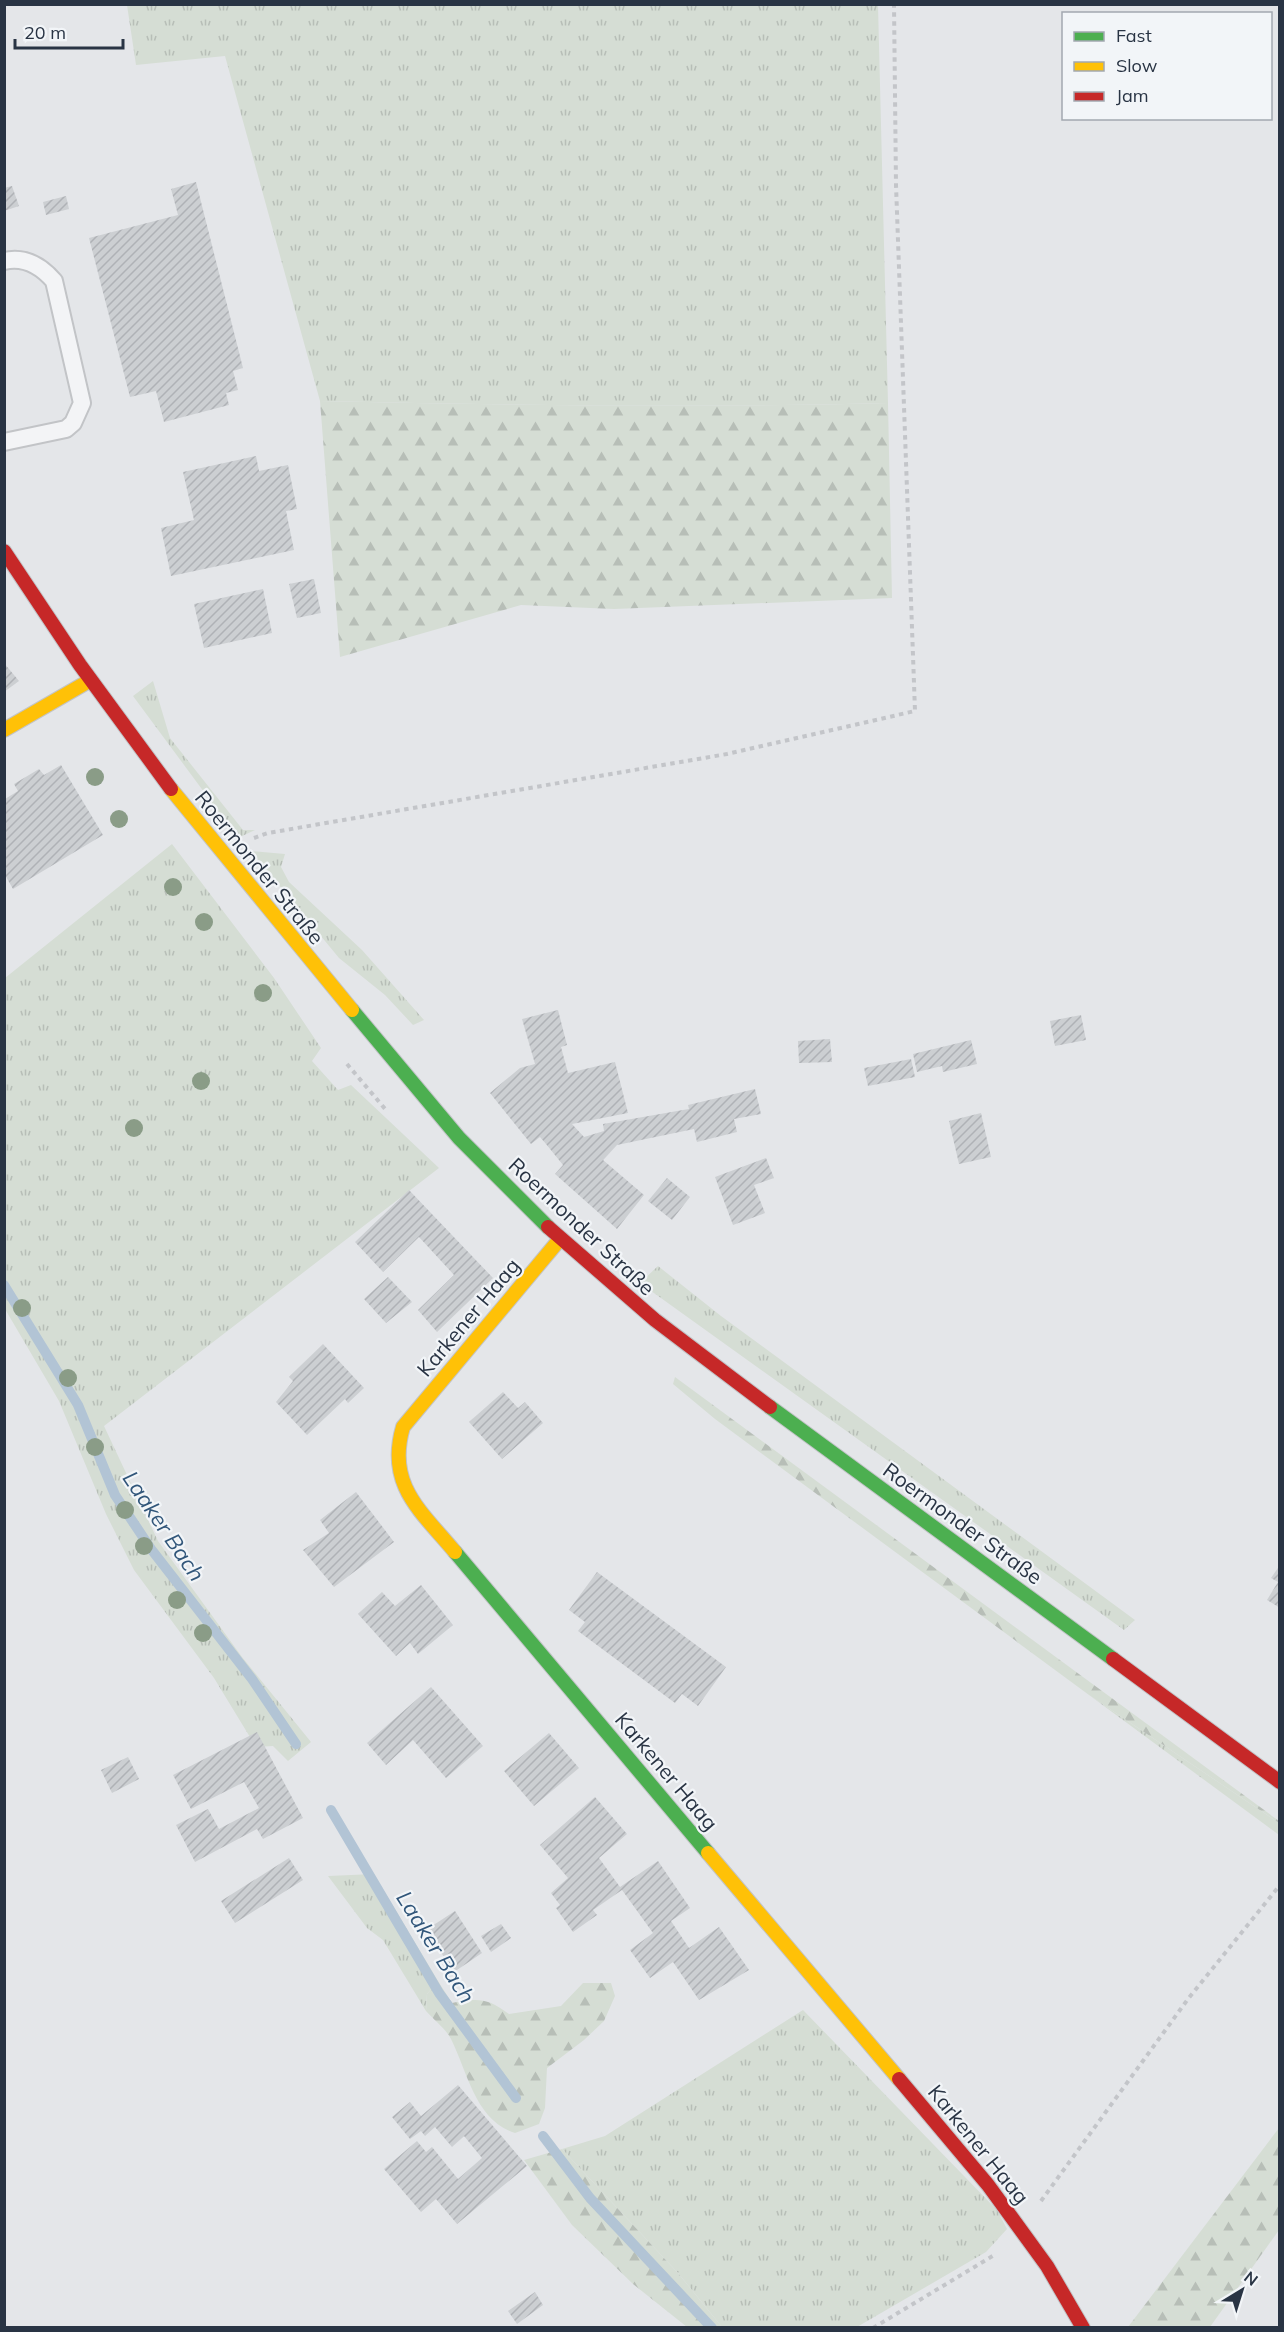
<svg xmlns="http://www.w3.org/2000/svg" width="1284" height="2332" font-family="Mulish,sans-serif">
<defs>
<pattern id="grass-tufts" width="24" height="20" patternUnits="userSpaceOnUse" patternTransform="scale(1.5)"><rect width="24" height="20" fill="#d5ddd4"/><path d="M3 7l-1-3M5 7V3M7 7l1-3M15 17l-1-3M17 17v-4M19 17l1-3" fill="none" stroke="#b7beb7"/></pattern>
<pattern id="forest-firs" width="22" height="20" patternUnits="userSpaceOnUse" patternTransform="scale(1.5)"><rect width="22" height="20" fill="#d5ddd4"/><path d="M5 1l3.5 6h-7zM16 11l3.5 6h-7z" fill="#b7beb7"/></pattern>
<pattern id="building-hatch" width="6" height="6" patternUnits="userSpaceOnUse" patternTransform="scale(1.5)"><rect width="6" height="6" fill="#cccfd2"/><path d="M-1 1l2-2M0 6l6-6M5 7l2-2" fill="none" stroke="#afb2b6"/></pattern>
</defs>
<rect width="100%" height="100%" fill="#e4e6e9"/>
<g fill="url(#grass-tufts)">
<path d="M 127,5 L 878,5 L 888,403 C 699,408 509,405 320,401 L 225,56 L 136,65 Z"/>
<polygon points="153,681 170,738 243,830 255,830 238,838 133,696"/>
<polygon points="172,844 274,978 321,1048 312,1061 338,1090 351,1085 439,1168 104,1426 158,1541 242,1657 311,1742 288,1761 273,1746 256,1747 214,1678 134,1570 106,1514 59,1401 5,1309 5,978"/>
<polygon points="251,851 285,854 281,867 289,882 362,950 424,1020 413,1025 385,995 339,958"/>
<polygon points="658,1266 721,1316 1135,1620 1124,1630 640,1283"/>
<polygon points="1089,1695 1279,1823 1279,1835"/>
<polygon points="374,1874 438,1981 427,1994 426,2011 383,1940 367,1928 328,1876"/>
<polygon points="803,2010 997,2210 1007,2229 986,2252 857,2327 722,2327 678,2273 562,2149 605,2136"/>
</g>
<g fill="url(#forest-firs)">
<path d="M 320,401 C 509,405 699,408 888,403 L 892,598 L 614,609 L 521,605 L 340,657 Z"/>
<polygon points="675,1377 1279,1821 1279,1823 1089,1695 715,1419 673,1384"/>
<path d="M 438,1981 L 452,2003 C 479,1998 487,1998 509,2014 L 561,2006 L 583,1983 L 611,1983 L 615,1996 L 604,2021 L 584,2040 L 547,2068 L 545,2108 L 539,2124 L 515,2133 C 475,2120 468,2073 451,2039 C 446,2029 434,2020 426,2011 L 427,1994 Z"/>
<polygon points="1279,2128 1279,2230 1210,2327 1128,2327"/>
<polygon points="562,2149 678,2273 722,2327 687,2327 633,2284 572,2225 524,2160"/>
</g>
<g fill="none" stroke-linecap="round" stroke-linejoin="round">
<g stroke="#b2c4d5" stroke-width="10">
<polyline points="4,1285 78,1405 115,1495 151,1549 252,1679 296,1744"/>
<polyline points="331,1810 439,1993 516,2098"/>
<polyline points="543,2136 590,2198 712,2328"/>
</g>
</g>
<g fill="url(#building-hatch)">
<polygon points="196,182 243,368 233,371 238,390 226,393 229,405 164,422 156,391 130,397 89,238 178,215 171,189"/>
<polygon points="12,186 19,206 4,211 4,188"/>
<polygon points="66,196 69,209 46,215 43,202"/>
<polygon points="256,456 259,471 288,465 297,509 286,511 294,550 171,576 161,528 194,520 183,472"/>
<polygon points="314,579 321,613 297,618 289,584"/>
<polygon points="263,589 272,633 204,648 194,604"/>
<polygon points="4,663 19,681 4,692"/>
<polygon points="61,765 103,835 13,889 5,875 5,799 18,791 14,784 39,769 44,775"/>
<polygon points="558,1010 567,1045 561,1047 568,1073 615,1062 628,1113 572,1124 584,1137 604,1131 603,1124 683,1110 689,1109 688,1105 755,1089 761,1114 734,1119 737,1132 697,1142 694,1129 617,1145 603,1160 644,1195 617,1229 555,1174 563,1165 546,1144 540,1137 531,1144 490,1093 520,1068 535,1064 522,1019"/>
<polygon points="1081,1015 1086,1040 1055,1046 1050,1021"/>
<polygon points="830,1039 832,1062 799,1063 798,1041"/>
<polygon points="971,1040 977,1064 943,1072 942,1066 917,1072 913,1054"/>
<polygon points="911,1059 915,1077 868,1086 864,1068"/>
<polygon points="981,1113 991,1157 959,1164 949,1121"/>
<polygon points="766,1158 774,1178 754,1185 765,1213 733,1225 715,1177"/>
<polygon points="667,1178 690,1197 672,1220 648,1201"/>
<polygon points="409,1190 493,1278 437,1332 418,1310 454,1275 419,1237 383,1272 355,1242"/>
<polygon points="388,1277 412,1302 386,1323 364,1299"/>
<polygon points="323,1344 364,1388 348,1403 345,1399 307,1435 276,1402 293,1381 289,1377"/>
<polygon points="503,1392 518,1408 525,1402 543,1423 502,1459 469,1422"/>
<polygon points="356,1492 394,1542 334,1587 303,1550 329,1533 320,1520"/>
<polygon points="1280,1565 1280,1608 1267,1600 1278,1582 1271,1578"/>
<polygon points="597,1572 726,1667 698,1706 682,1694 675,1703 578,1631 585,1622 569,1610"/>
<polygon points="421,1585 453,1625 418,1654 410,1643 396,1656 358,1614 382,1592 395,1606"/>
<polygon points="431,1687 483,1746 446,1778 413,1740 386,1765 367,1743"/>
<polygon points="257,1732 303,1818 263,1839 257,1829 195,1862 176,1825 208,1809 219,1829 259,1808 244,1782 191,1809 173,1775"/>
<polygon points="549,1733 579,1768 534,1806 504,1771"/>
<polygon points="128,1757 139,1779 112,1793 101,1770"/>
<polygon points="595,1797 627,1834 599,1858 620,1887 658,1861 690,1908 671,1921 689,1948 719,1927 749,1970 699,2000 673,1962 650,1978 630,1950 653,1933 622,1890 593,1910 597,1915 573,1932 556,1908 560,1905 551,1893 568,1878 540,1845"/>
<polygon points="289,1858 303,1880 235,1923 221,1901"/>
<polygon points="455,1911 482,1953 454,1972 426,1930"/>
<polygon points="501,1924 511,1938 491,1952 481,1936"/>
<polygon points="458,2085 527,2166 457,2224 436,2199 421,2212 384,2169 417,2141 426,2152 432,2147 458,2179 482,2158 464,2136 452,2147 435,2127 425,2136 421,2131 410,2139 392,2117 410,2102 421,2116"/>
<polygon points="535,2292 543,2305 517,2324 508,2311"/>
</g>
<g fill="none" stroke-linecap="round" stroke-linejoin="round">
<g stroke="#c2c4c7" stroke-width="20">
<path id="lane" d="M 4,261 C 25,256 41,266 54,281 L 82,403 L 73,423 L 66,429 L 4,442"/>
</g>
<g stroke="#c2c4c7" stroke-width="16">
<g id="fast">
<polyline points="352,1010 459,1138 548,1227"/>
<polyline points="770,1407 1113,1659"/>
<polyline points="455,1552 708,1853"/>
</g>
</g>
<g stroke="#c2c4c7" stroke-width="16">
<g id="slow">
<polyline points="4,730 89,681"/>
<polyline points="171,789 352,1010"/>
<path d="M 455,1552 C 421,1511 386,1485 403,1427 L 560,1239"/>
<polyline points="708,1853 899,2079"/>
</g>
</g>
<g stroke="#c2c4c7" stroke-width="16">
<g id="jam">
<polyline points="4,551 80,665 171,789"/>
<polyline points="548,1227 655,1320 770,1407"/>
<polyline points="1113,1659 1280,1782"/>
<polyline points="899,2079 988,2185 1047,2266 1083,2328"/>
</g>
</g>
<g stroke="#c3c5c9" stroke-width="4" stroke-dasharray="4.5 4.5" stroke-linecap="butt">
<polyline points="254,838 268,833 727,754 915,711 896,185 894,4"/>
<polyline points="347,1064 386,1110"/>
<polyline points="1041,2201 1188,1999 1280,1885"/>
<polyline points="873,2328 996,2254"/>
</g>
<use href="#lane" stroke="#f3f4f6" stroke-width="16"/>
<use href="#fast" stroke="#4caf50" stroke-width="14"/>
<use href="#slow" stroke="#ffc107" stroke-width="14"/>
<use href="#jam" stroke="#c62828" stroke-width="14"/>
</g>
<g fill="#8a9c87">
<circle cx="95" cy="777" r="9"/>
<circle cx="119" cy="819" r="9"/>
<circle cx="173" cy="887" r="9"/>
<circle cx="204" cy="922" r="9"/>
<circle cx="263" cy="993" r="9"/>
<circle cx="201" cy="1081" r="9"/>
<circle cx="134" cy="1128" r="9"/>
<circle cx="22" cy="1308" r="9"/>
<circle cx="68" cy="1378" r="9"/>
<circle cx="95" cy="1447" r="9"/>
<circle cx="125" cy="1510" r="9"/>
<circle cx="144" cy="1546" r="9"/>
<circle cx="177" cy="1600" r="9"/>
<circle cx="203" cy="1633" r="9"/>
</g>
<g text-anchor="middle" dominant-baseline="central" stroke-width="4.5" stroke-linejoin="round" paint-order="stroke">
<g font-size="21" fill="#293444" stroke="#f2f5f8">
<text transform="translate(260 867) rotate(51)">Roermonder Straße</text>
<text transform="translate(582 1226) rotate(43)">Roermonder Straße</text>
<text transform="translate(468 1317) rotate(-50)">Karkener Haag</text>
<text transform="translate(963 1523) rotate(36)">Roermonder Straße</text>
<text transform="translate(667 1771) rotate(50)">Karkener Haag</text>
<text transform="translate(979 2144) rotate(51)">Karkener Haag</text>
</g>
<g font-size="22" font-style="italic" fill="#31567a" stroke="#f2f5f8">
<text transform="translate(164 1526) rotate(56)">Laaker Bach</text>
<text transform="translate(436 1947) rotate(58)">Laaker Bach</text>
</g>
</g>
<rect width="1284" height="2332" fill="none" stroke="#293444" stroke-width="12"/>
<rect x="1062" y="12" width="210" height="108" fill="#f2f5f8" stroke="#a2a8b0" stroke-width="1.5"/>
<rect x="1074" y="32" width="30" height="9" fill="#4caf50" stroke="#a2a8b0" stroke-width="1.5"/>
<text x="1116" y="42" font-size="18" fill="#293444">Fast</text>
<rect x="1074" y="62" width="30" height="9" fill="#ffc107" stroke="#a2a8b0" stroke-width="1.5"/>
<text x="1116" y="72" font-size="18" fill="#293444">Slow</text>
<rect x="1074" y="92" width="30" height="9" fill="#c62828" stroke="#a2a8b0" stroke-width="1.5"/>
<text x="1116" y="102" font-size="18" fill="#293444">Jam</text>
<g transform="translate(1242 2290) rotate(38)" stroke="#f2f5f8" stroke-width="4.5" paint-order="stroke">
<path d="M0-4.5L10 22L0 15L-10 22Z" fill="#293444"/>
<text y="-9" font-size="16" font-weight="bold" text-anchor="middle" fill="#293444">N</text>
</g>
<path d="M15 39v9h108v-9" fill="none" stroke="#293444" stroke-width="3"/>
<text x="24" y="39" font-size="18" fill="#293444" stroke="#f2f5f8" stroke-width="4.5" paint-order="stroke">20 m</text>
</svg>
